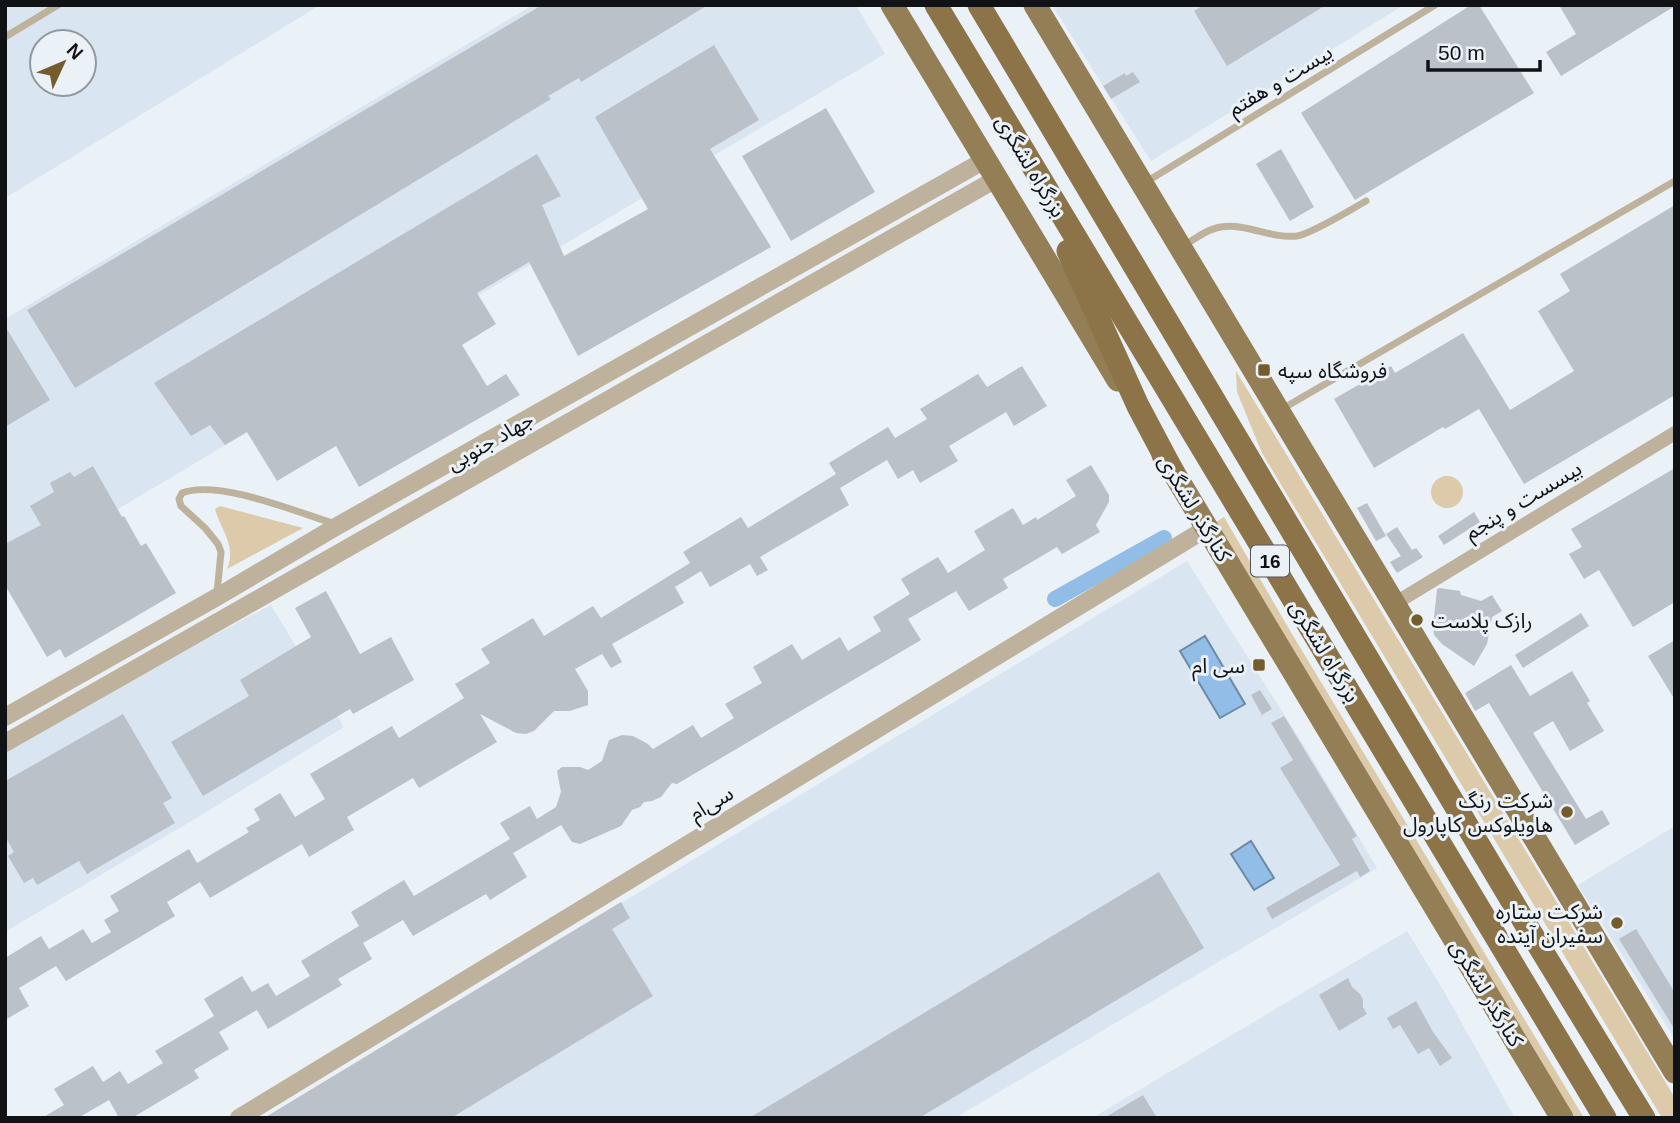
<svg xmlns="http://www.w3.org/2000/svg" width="1680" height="1123" font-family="Arial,'Noto Sans Arabic',sans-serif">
<rect width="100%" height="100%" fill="#eaf1f7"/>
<g fill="#d9e5f1" fill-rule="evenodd">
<path d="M 5,5 L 320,5 L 5,198 ZM 42,42 L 84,42 L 84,84 L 42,84 Z"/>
<polygon points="533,5 856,5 885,54 5,576 5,319"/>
<polygon points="1052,5 1404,5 1151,161"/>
<polygon points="1187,561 1316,765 1377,868 955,1118 266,1118"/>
<polygon points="271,605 344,727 208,811 5,932 5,750 131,679"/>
<polygon points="1675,826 1675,1039 1578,885"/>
<polygon points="1407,931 1442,988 1515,1118 1092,1118"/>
</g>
<g fill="#dccaaa">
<polygon points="1236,371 1675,1098 1675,1118 1662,1118 1262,453 1237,392"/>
<circle cx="1447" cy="492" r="16"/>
<path d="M 220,506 L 303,528 L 227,569 C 237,547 221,530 215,509 Z"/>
<polygon points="1224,517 1292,634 1584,1118 1569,1118 1211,525"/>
</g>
<g fill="#92bde6" stroke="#6b8aa7" stroke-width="2">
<polygon points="1205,636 1245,704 1220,718 1180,651"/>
<polygon points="1251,841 1274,878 1254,890 1231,854"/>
</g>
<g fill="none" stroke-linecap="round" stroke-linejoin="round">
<polyline stroke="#92bde6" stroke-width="16" points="1055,599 1164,538"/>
</g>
<g fill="#bbc1c8">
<polygon points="542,5 708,5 581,82 579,78 548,96 551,99 75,388 27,310"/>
<polygon points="1203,5 1326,5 1227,66 1194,11"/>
<polygon points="1471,5 1479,5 1534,93 1355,200 1301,113"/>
<polygon points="1559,5 1675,5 1675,6 1561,76 1546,52 1576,34"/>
<polygon points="714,45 759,120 710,149 771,247 578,356 529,262 477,293 496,324 462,345 487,386 506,374 520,395 359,487 336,446 277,481 247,432 225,445 210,425 191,436 154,383 537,154 561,196 542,205 564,256 648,209 595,117"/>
<polygon points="1133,72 1140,82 1111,99 1103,86 1125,73 1126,76"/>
<polygon points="826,108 875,192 791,241 742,156"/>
<polygon points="1281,149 1314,207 1290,221 1256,164"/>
<polygon points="1675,205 1675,395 1524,484 1479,409 1445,429 1443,427 1374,468 1334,399 1391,366 1395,373 1463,333 1510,410 1574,371 1538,311 1570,291 1560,274"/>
<polygon points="5,326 50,400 5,427"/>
<polygon points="1022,366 1047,406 1014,426 1006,412 949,446 958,461 920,483 913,470 898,479 887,460 840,488 849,505 760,557 768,570 757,576 750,564 710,587 701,571 675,587 684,603 612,644 622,662 611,668 602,654 575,669 588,691 588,705 570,711 554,711 534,731 526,734 516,733 480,714 497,742 419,788 413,778 347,817 354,830 309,857 302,844 210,898 200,882 167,902 175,916 66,981 56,966 19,988 29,1006 5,1020 5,958 41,936 49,949 83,929 92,943 111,932 104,920 119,911 110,896 189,849 197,863 249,832 246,828 260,820 254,809 280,793 295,817 325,799 310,774 392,726 399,738 464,698 455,684 490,663 481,649 533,618 544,636 593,606 601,618 690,563 683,552 741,517 748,528 836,474 829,463 888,427 895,438 927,419 920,409 978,374 987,387"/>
<polygon points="1091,465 1109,495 1109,502 1096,525 1100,532 1062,554 1057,547 1003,579 1008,588 969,611 956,591 908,619 921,640 677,784 672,783 661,797 652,801 644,802 640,807 632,810 621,826 580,844 572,842 561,825 513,853 527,877 490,900 486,894 413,936 403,920 363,943 372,959 338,979 342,985 268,1029 257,1010 219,1032 229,1049 194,1070 199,1078 132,1118 119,1118 109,1100 78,1118 42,1118 64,1105 54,1089 93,1066 103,1082 120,1071 128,1084 163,1063 155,1051 214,1016 204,999 242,976 252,992 268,983 276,996 310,976 301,961 359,926 351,912 404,880 414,896 510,839 500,823 530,806 537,819 556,807 561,792 557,771 562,767 580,767 588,770 602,761 609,740 622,735 633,736 648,744 653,749 693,725 701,738 734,718 725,704 762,683 753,667 792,644 802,660 840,637 848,651 881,631 873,617 910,594 901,579 938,557 948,573 985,550 974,531 1013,508 1023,525 1036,517 1037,520 1076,496 1066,480"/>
<polygon points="93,466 122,517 124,516 141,546 146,543 176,593 65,658 60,649 47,657 5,585 5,544 41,525 30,506 54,492 50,483 70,472 74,477"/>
<polygon points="1675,468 1675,602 1633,627 1599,570 1584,579 1569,554 1582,547 1571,529"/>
<polygon points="1367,503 1386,536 1376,541 1357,508"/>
<polygon points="1474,512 1480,522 1444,545 1438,536"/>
<polygon points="1397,527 1412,550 1416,548 1423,557 1397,573 1390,562 1401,556 1386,534"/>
<polygon points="1439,588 1460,591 1461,595 1481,601 1492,595 1502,611 1492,617 1487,644 1474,666 1442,644 1434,635 1433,627 1437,589"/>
<polygon points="326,591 360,654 391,637 414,680 353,714 350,709 203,796 171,742 249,696 240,680 311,637 295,608"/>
<polygon points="1581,613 1589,626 1523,668 1515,655"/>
<polygon points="1675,640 1675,700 1648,656"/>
<polygon points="1511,665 1530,696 1572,671 1590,701 1587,703 1604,731 1570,751 1553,721 1533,733 1586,819 1602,810 1610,824 1575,845 1489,703 1475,711 1465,693"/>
<polygon points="1260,690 1272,709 1262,715 1251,695"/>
<polygon points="123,714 172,798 163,803 175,823 87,874 79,861 37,885 33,878 24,883 8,856 14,852 5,836 5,781"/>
<polygon points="1284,716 1357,836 1352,839 1370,871 1360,877 1357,871 1272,919 1266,908 1340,865 1280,768 1293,760 1271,723"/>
<polygon points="1159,872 1204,948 919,1118 749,1118"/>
<polygon points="621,902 630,918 612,929 653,996 451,1118 264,1118"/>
<polygon points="1636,929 1675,993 1675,1030 1619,939"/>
<polygon points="1348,978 1352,987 1360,994 1363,1000 1363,1007 1367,1014 1339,1031 1319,995"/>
<polygon points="1416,1001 1433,1032 1452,1058 1440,1066 1429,1048 1418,1054 1400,1025 1393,1029 1387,1018"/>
<polygon points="1143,1095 1157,1118 1104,1118"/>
</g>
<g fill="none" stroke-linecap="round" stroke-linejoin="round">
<g stroke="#bfb29c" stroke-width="7">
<polyline points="5,37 58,5"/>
<polyline points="1146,182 1435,5"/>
<path d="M 1182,247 C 1193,240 1207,229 1221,227 C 1247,223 1271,239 1297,236 C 1313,233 1350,210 1366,201"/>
<polyline points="1282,409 1675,181"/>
<path d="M 217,593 L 221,552 L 218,544 L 205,528 L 181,506 L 179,499 L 182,493 C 218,479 297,512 335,524"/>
</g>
<polyline stroke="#bfb29c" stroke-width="14" points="1394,604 1675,433"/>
<g stroke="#bfb29c" stroke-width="18">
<polyline points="5,717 217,597 339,525 985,160"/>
<polyline points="5,743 996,179"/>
<polyline points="239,1118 1207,528"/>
</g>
<g stroke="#947e55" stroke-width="23">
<polyline points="892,5 1118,380"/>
<polyline points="1035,5 1675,1072"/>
<polyline points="1163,455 1562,1118"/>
</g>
<g stroke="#8c7448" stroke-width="23">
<path d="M 936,5 C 1156,377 1383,746 1605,1118"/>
<polyline points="979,5 1531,933 1644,1118"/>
<polyline points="1068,251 1138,406 1173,472"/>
</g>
</g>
<g fill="#745c2c" stroke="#eaf1f7" stroke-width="2.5">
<rect x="1257" y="363" width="14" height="14" rx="3.5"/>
<circle cx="1417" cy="620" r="7"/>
<rect x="1252" y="658" width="14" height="14" rx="3.5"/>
<circle cx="1567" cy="812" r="7"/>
<circle cx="1617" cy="923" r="7"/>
</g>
<g text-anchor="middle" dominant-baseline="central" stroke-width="6" stroke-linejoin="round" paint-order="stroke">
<rect fill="#eaf1f7" stroke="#515559" stroke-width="2" x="1251" y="545.5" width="38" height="31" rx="5"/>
<g font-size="19" font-weight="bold" fill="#101215">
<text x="1270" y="561">16</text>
</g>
<g font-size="21" fill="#101215" stroke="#eaf1f7">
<text transform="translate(1280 80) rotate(-31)">بیست و هفتم</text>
<text transform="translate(1031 166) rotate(59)">بزرگراه لشگری</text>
<text transform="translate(490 441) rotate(-30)">جهاد جنوبی</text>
<text transform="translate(1523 500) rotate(-31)">بیسست و پنجم</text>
<text transform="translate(1195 508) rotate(59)">کنارگذر لشگری</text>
<text transform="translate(1325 651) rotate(59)">بزرگراه لشگری</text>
<text transform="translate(711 803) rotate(-31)">سی‌ام</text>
<text transform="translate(1487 993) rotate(59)">کنارگذر لشگری</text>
</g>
<g font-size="21" fill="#101215" stroke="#eaf1f7" text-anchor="end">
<text x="1278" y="370" text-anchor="start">فروشگاه سپه</text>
<text x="1431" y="620" text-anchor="start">رازک پلاست</text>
<text x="1245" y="665">سی ام</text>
<text x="1553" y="800">شرکت رنگ<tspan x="1553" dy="24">هاویلوکس کاپارول</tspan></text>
<text x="1603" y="911">شرکت ستاره<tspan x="1603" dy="24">سفیران آینده</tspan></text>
</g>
</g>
<rect width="1680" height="1123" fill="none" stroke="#101215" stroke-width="14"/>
<g transform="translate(63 63) rotate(46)"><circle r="33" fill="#eaf1f7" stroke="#93989d" stroke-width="2"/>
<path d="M0-5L12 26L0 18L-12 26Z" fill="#745c2c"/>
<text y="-10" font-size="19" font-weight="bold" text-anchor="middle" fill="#101215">N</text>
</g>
<path d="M1428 60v10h112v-10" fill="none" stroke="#101215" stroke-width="3.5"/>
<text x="1438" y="60" font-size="21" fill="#101215" stroke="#eaf1f7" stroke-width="5" paint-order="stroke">50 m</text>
</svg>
